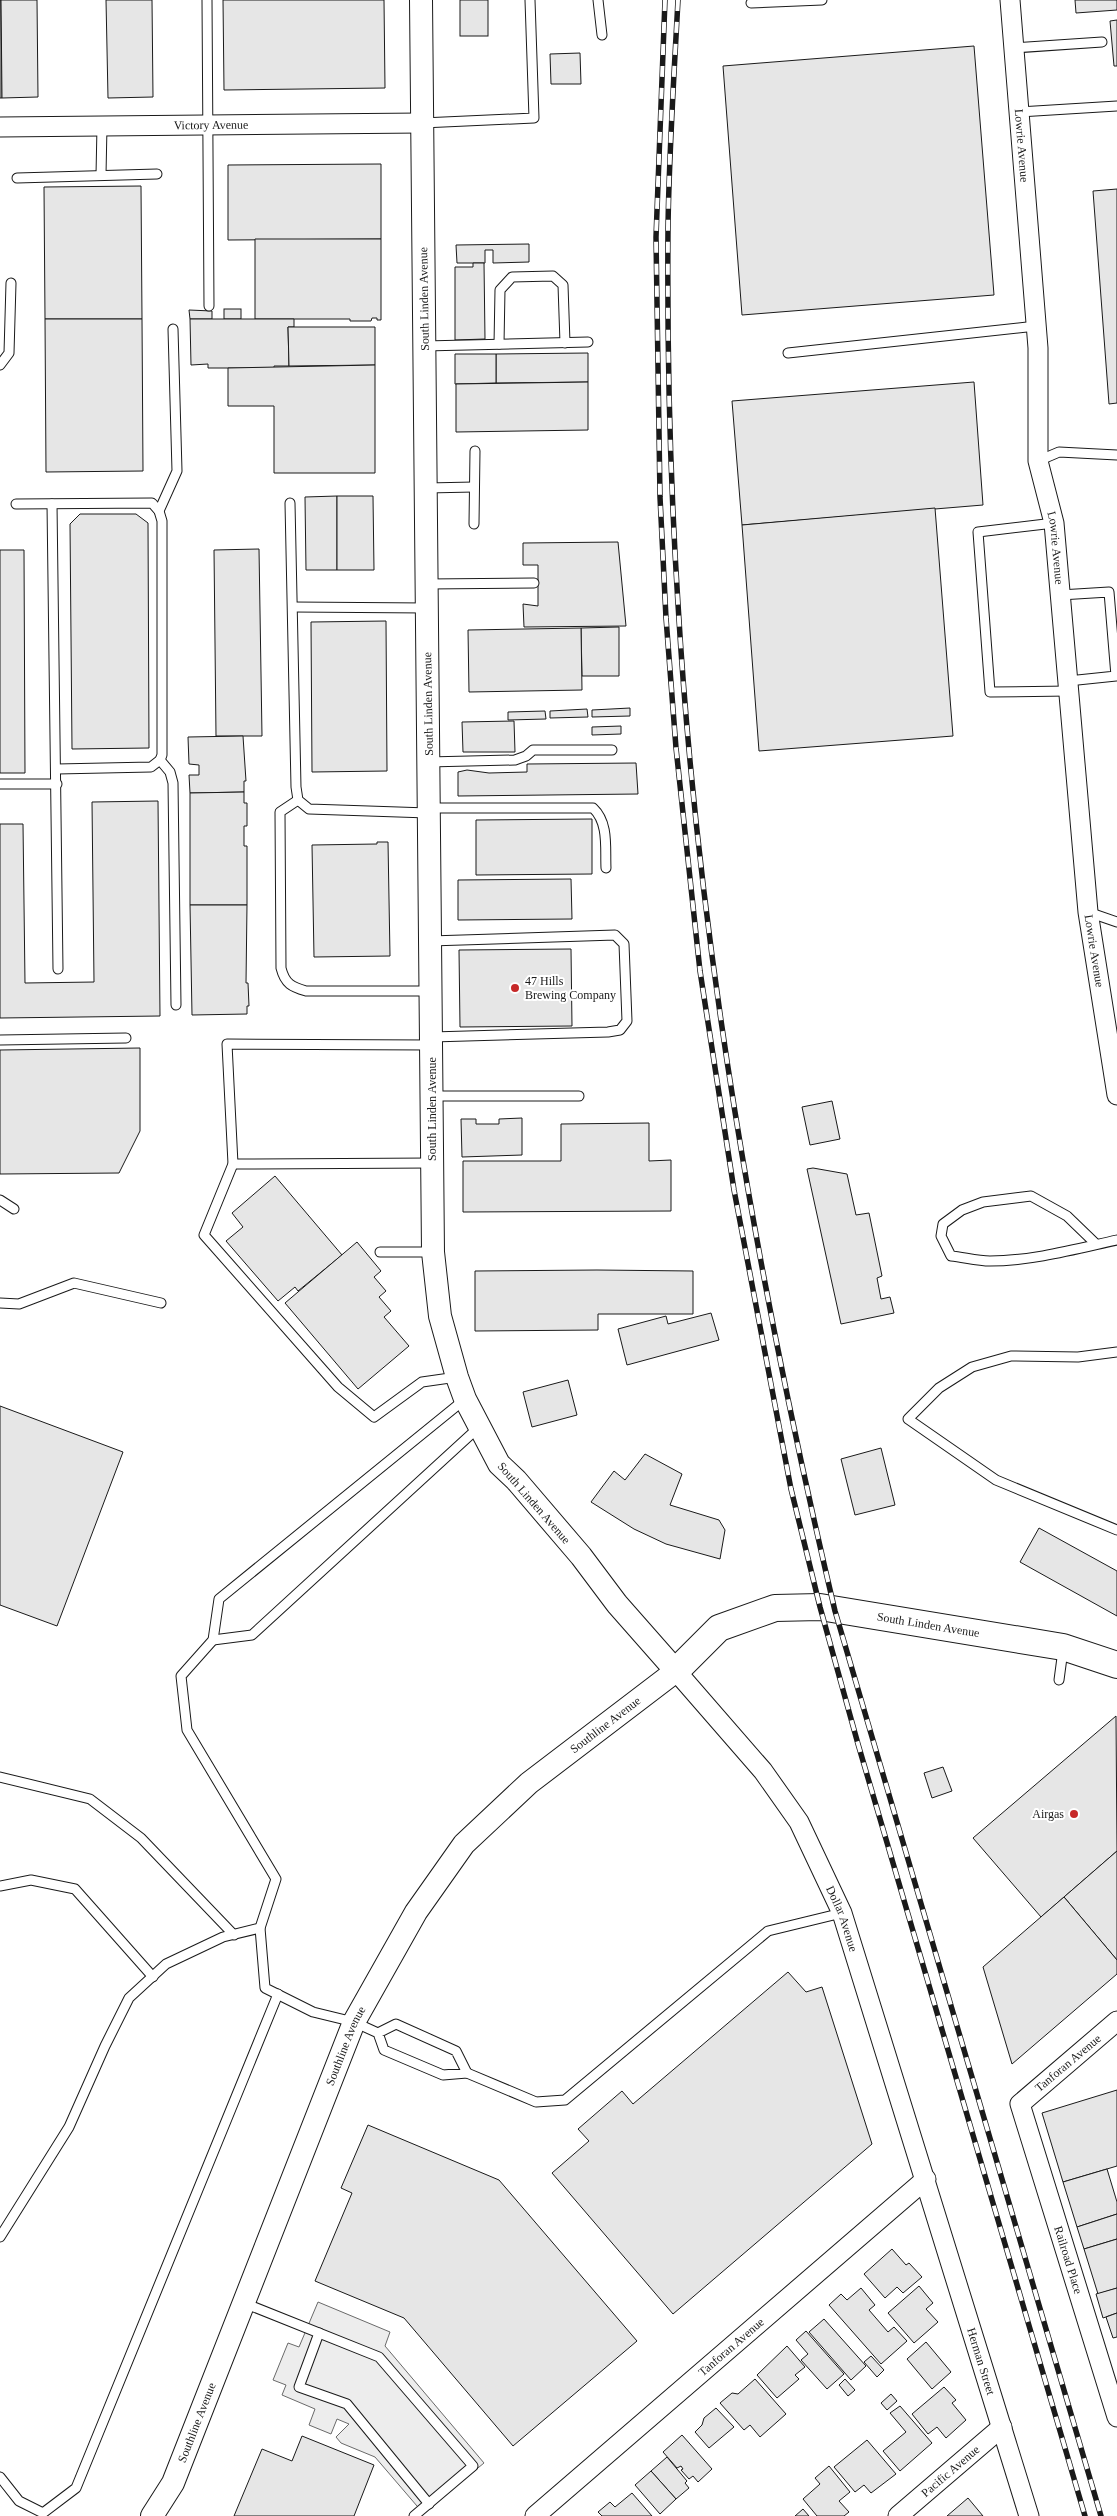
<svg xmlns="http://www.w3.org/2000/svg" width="1117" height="2516" font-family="'Times New Roman',serif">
<rect width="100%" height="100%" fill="#fff"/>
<polygon fill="#ededed" stroke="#6a6a6a" points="318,2302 390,2332 385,2346 484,2463 423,2513 375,2457 341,2443 336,2437 349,2424 337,2419 331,2434 309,2425 315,2409 282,2395 286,2385 273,2380 288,2343 299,2347"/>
<g fill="#e6e6e6" stroke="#1a1a1a">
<polygon points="0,0 1,0 2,98 0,98"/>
<polygon points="1,0 37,0 38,97 2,98"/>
<polygon points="106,0 152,0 153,97 108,98"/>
<polygon points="223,0 384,0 385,88 224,90"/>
<rect x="460" y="0" width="28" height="36"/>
<polygon points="1075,0 1117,0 1117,10 1076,13"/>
<polygon points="1117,20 1117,66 1114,66 1110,21"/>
<polygon points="974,46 994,295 742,315 723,66"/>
<polygon points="580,53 581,84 551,84 550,54"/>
<polygon points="381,164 381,239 228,240 228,165"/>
<polygon points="141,186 142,319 45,319 44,187"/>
<polygon points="1117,189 1117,403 1109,404 1093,191"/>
<polygon points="255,239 381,239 381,320 377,320 377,318 372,318 371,321 350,321 350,319 255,319"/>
<polygon points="529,244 529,262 493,263 493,250 485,250 485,263 457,263 456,245"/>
<polygon points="473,263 484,263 485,339 455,340 455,267 473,267"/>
<rect x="224" y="309" width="17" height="10"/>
<polygon points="189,310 212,311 212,319 190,319"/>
<polygon points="45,319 142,319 143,471 46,472"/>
<polygon points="190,319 294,319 294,327 288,327 289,366 274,366 274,368 208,368 208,364 191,365"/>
<polygon points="288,327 375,327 375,365 289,366"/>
<polygon points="588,353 588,382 496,383 496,354"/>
<polygon points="455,354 496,354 496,383 455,384"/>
<polygon points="375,365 375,473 274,473 274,406 228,406 228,368"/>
<polygon points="588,382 588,430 456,432 456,384"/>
<polygon points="974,382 983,505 742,525 732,401"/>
<polygon points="337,496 337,570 306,570 305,497"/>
<polygon points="337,496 373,496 374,570 337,570"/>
<polygon points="935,508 953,736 759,751 742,525"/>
<polygon points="80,514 136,514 148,523 149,748 72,749 70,524"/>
<polygon points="618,542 626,626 524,627 523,604 538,606 538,565 523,565 523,543"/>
<polygon points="259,549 262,736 216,736 214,550"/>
<polygon points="0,550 24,550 25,773 0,773"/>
<polygon points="386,621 387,771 312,772 311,622"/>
<polygon points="619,627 619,676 582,676 581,628"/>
<polygon points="581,628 582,690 469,692 468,630"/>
<polygon points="630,708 630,716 592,717 592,710"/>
<polygon points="587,709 588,717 550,718 550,711"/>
<polygon points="545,711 546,719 508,720 508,712"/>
<polygon points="514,721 515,752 463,752 462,722"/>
<polygon points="621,726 621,734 592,735 592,727"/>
<polygon points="243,736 246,781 244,781 244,792 190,793 189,775 199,775 199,765 189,764 188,737"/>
<polygon points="636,763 638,794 458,796 458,772 467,770 489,773 527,772 527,764"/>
<polygon points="244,792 244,803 247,803 247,826 244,826 244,846 247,846 247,905 190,905 190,793"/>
<polygon points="158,801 160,1016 0,1018 0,824 23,824 25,983 94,982 92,802"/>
<polygon points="592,819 592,874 476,875 476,820"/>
<polygon points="377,842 388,842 390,956 314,957 312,845 377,844"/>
<polygon points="571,879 572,919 458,920 458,880"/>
<polygon points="190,905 247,905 246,983 248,983 249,1006 247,1006 247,1014 192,1015"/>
<polygon points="571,949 572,1026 460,1027 459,950"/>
<polygon points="140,1048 140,1131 119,1173 0,1174 0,1050"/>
<polygon points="832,1101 840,1139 810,1145 802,1107"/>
<polygon points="522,1118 522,1155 462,1157 461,1119 476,1119 476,1124 499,1124 499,1119"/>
<polygon points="649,1123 649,1161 671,1160 671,1211 463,1212 463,1161 561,1161 561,1124"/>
<polygon points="813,1168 847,1174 856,1215 869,1213 882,1276 877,1278 881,1299 890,1297 894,1313 841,1324 807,1169"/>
<polygon points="275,1176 342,1255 298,1291 295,1287 278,1301 226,1241 243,1227 232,1213"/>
<polygon points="357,1242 381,1271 374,1277 386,1291 379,1297 391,1311 384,1317 409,1346 358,1389 285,1303"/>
<polygon points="597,1270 693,1271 693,1314 598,1314 598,1330 475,1331 475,1271"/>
<polygon points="711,1313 719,1340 627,1365 618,1329 666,1316 668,1324"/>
<polygon points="568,1380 577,1415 532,1427 523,1392"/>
<polygon points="0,1406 123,1452 57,1626 0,1605"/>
<polygon points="881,1448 895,1505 855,1515 841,1459"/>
<polygon points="645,1454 682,1474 670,1505 719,1520 725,1530 720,1559 666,1544 634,1529 591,1502 614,1471 625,1480"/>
<polygon points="1039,1528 1117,1571 1117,1616 1020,1562"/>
<polygon points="1116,1716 1117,1851 1041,1917 973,1838"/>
<polygon points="943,1767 952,1791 932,1798 924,1773"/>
<polygon points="1117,1851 1117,1960 1064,1897"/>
<polygon points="1064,1897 1117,1960 1117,1974 1012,2064 983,1967"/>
<polygon points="788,1972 806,1992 822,1987 872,2144 673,2314 552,2173 589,2141 578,2129 622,2091 633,2104"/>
<polygon points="1117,2090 1117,2166 1063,2182 1042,2113"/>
<polygon points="368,2125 499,2180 637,2341 513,2446 404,2318 315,2281 352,2193 341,2188"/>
<polygon points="1107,2169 1117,2202 1117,2214 1077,2227 1063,2182"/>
<polygon points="1117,2214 1117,2239 1084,2249 1077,2227"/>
<polygon points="1117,2239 1117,2288 1098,2294 1084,2249"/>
<polygon points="892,2249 906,2265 909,2263 922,2277 903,2293 897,2287 885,2298 864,2274"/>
<polygon points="919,2286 933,2303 926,2309 938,2322 914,2343 888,2313"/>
<polygon points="861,2288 875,2305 869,2310 888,2332 894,2327 907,2341 881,2364 829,2305 841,2294 847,2300"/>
<polygon points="1117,2288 1117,2313 1103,2318 1096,2294"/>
<polygon points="1117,2313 1117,2337 1113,2338 1106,2317"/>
<polygon points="824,2319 866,2366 851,2380 809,2332"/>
<polygon points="806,2331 844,2374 827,2389 801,2360 808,2354 796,2340"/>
<polygon points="926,2342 951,2372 932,2389 907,2359"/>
<polygon points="787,2346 805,2367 795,2375 799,2379 777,2398 757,2375"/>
<polygon points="871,2356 884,2370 877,2377 864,2362"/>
<polygon points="755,2379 786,2414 760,2437 750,2425 744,2430 720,2403 732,2393 738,2394"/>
<polygon points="845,2379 855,2390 848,2396 839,2385"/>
<polygon points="944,2387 956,2400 952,2403 966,2420 946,2438 937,2427 928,2434 912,2414"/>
<polygon points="891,2394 897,2401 887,2410 881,2403"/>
<polygon points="900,2406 932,2443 900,2471 883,2451 906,2432 890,2413"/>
<polygon points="716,2408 734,2427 709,2448 695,2432 702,2425 704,2418"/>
<polygon points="682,2435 712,2469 698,2482 693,2476 689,2479 681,2470 683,2469 681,2466 677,2468 663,2452"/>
<polygon points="302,2436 374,2465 354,2516 234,2516 262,2449 292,2461"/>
<polygon points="867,2440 896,2474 871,2493 864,2485 855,2492 834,2467"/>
<polygon points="667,2457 687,2481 685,2483 689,2488 676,2499 651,2471"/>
<polygon points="829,2466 850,2492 839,2501 849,2512 844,2516 817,2516 803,2499 820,2484 815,2478"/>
<polygon points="651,2471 676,2499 660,2514 635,2485"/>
<polygon points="632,2493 652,2516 602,2516 598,2512 610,2502 615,2507"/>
<polygon points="968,2498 983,2516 947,2516"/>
<polygon points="803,2509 809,2516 795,2516"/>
</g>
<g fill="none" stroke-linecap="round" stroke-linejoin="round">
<g stroke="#1a1a1a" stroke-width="11">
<g id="service">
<polyline points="207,0 209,306"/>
<polyline points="598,0 602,35"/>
<polyline points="751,3 822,0"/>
<polyline points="1014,48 1102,42"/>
<polyline points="1019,112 1117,106"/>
<polyline points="422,123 534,118 530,0"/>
<polyline points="101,175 102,126"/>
<polyline points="17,178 157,174"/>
<polyline points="499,344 500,290 512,277 553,276 563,285 565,343"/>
<polyline points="424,346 588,342"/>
<polyline points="788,353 1036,326"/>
<polyline points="0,365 9,353 11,283"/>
<polyline points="1038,461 1059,452 1117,455"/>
<polyline points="427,488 474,487"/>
<polyline points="290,503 296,787 298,800 309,809 428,813"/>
<polyline points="16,504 152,503 159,511 162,521 162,755 160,760 151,767 57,769"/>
<polyline points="52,504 58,969"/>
<polyline points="159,511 177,471 173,329"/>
<polyline points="1054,523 978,532 990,692 1069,691"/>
<polyline points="474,524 475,451"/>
<polyline points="427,584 534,583"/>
<polyline points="1060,595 1109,592 1116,676 1068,681"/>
<polyline points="293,607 426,608"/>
<polyline points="160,760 170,772 173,783 176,1005"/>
<polyline points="428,762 515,760 526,756 533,750 612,750"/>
<polyline points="0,784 57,784"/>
<path d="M 298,800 L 280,812 L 281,968 C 285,984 292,987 306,991 L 430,991"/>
<path d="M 429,808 L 593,808 C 609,823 605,848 606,868"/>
<polyline points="1088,912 1117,922"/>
<polyline points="430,941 615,935 624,944 627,1021 620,1030 608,1032 432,1037"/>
<polyline points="0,1040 126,1038"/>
<polyline points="431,1045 227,1044 233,1164 204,1235 338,1387 374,1417 422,1382 457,1377"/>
<polyline points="432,1096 579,1096"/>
<polyline points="233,1164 432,1163"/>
<polyline points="0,1200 14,1209"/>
<path d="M 1096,1244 L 1067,1216 L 1031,1196 L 983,1202 L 962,1210 L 943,1224 L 941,1236 L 951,1256 C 963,1257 977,1261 990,1261 C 1032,1261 1076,1249 1117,1240"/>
<polyline points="380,1252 433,1252"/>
<polyline points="0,1303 19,1304 74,1283 161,1303"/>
<polyline points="1117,1352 1078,1357 1011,1356 972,1367 939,1388 908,1419 996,1480 1117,1530"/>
<polyline points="213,1640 252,1635 479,1427"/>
<polyline points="1059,1680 1063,1650"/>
<polyline points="0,1777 90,1799 141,1838 234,1935"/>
<polyline points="0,1886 31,1880 75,1889 153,1977"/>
<polyline points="378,2033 396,2024 456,2051 467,2073 443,2075 384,2050 378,2033 354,2022 313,2012 265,1988 260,1928 276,1879 187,1730 181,1676 213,1640 219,1599 464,1400"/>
<polyline points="467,2073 536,2102 565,2100 768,1931 842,1913"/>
<polyline points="0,2237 69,2127 105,2046 129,1998 166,1964 223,1937 260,1928"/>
<polyline points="244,2303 379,2357 473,2466 414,2516"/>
<polyline points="319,2333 299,2387 347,2404 429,2504"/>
<polyline points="0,2477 19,2501 43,2513 76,2488 278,1994"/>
</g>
</g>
<g stroke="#1a1a1a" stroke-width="21">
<g id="minor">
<path id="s1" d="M 1010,0 L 1038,348 L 1038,461 L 1054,523 L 1088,912 L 1117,1095"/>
<path id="s2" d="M 0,127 L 422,123"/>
<path id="s3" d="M 676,1671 L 763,1771 L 799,1822 L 842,1913 L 1029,2516"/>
<path id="s4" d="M 1117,2021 L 1020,2104 L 1117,2417"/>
<path id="s5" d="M 535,2516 L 926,2179"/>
<path id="s6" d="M 898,2516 L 1002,2427"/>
</g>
</g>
<g stroke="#1a1a1a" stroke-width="24">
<g id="tertiary">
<path id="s7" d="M 152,2516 L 173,2483 L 354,2022 L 416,1912 L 464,1844 L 529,1783 L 676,1671 L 617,1604 L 581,1556 L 516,1480 L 499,1464 L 465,1399 L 457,1377 L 440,1316 L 433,1252 L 421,0"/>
</g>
</g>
<g stroke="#1a1a1a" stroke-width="28">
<g id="secondary">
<path id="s8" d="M 676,1671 L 719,1628 L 775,1608 L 820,1607 L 1063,1647 L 1117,1665"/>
</g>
</g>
<use href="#service" stroke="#fff" stroke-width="9"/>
<use href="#minor" stroke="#fff" stroke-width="19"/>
<use href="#tertiary" stroke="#fff" stroke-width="22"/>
<use href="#secondary" stroke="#fff" stroke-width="26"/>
<g stroke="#1a1a1a" stroke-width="5.5">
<g id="rail">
<polyline points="665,0 656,237 660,497 666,618 676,748 700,971 734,1190 791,1489 820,1607 858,1744 1085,2516"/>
<path d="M 678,0 C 674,76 669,152 668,228 C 667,353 670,479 678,604 C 698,943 757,1280 835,1611 L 1101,2516"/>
</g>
</g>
<use href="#rail" stroke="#fff" stroke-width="4" stroke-dasharray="11" stroke-linecap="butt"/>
</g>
<g fill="#c62828" stroke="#fff" stroke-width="2">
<circle cx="515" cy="988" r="5"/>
<circle cx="1074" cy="1814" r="5"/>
</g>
<g text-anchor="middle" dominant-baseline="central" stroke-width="4" stroke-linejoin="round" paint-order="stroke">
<g font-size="12" fill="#1a1a1a" stroke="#fff">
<text stroke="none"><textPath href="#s2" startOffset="211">Victory Avenue</textPath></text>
<text stroke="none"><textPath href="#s1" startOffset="146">Lowrie Avenue</textPath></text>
<text transform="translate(424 299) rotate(-91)">South Linden Avenue</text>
<text stroke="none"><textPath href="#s1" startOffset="551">Lowrie Avenue</textPath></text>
<text transform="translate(428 704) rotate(-91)">South Linden Avenue</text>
<text stroke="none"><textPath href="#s1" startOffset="956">Lowrie Avenue</textPath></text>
<text transform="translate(432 1109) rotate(-90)">South Linden Avenue</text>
<text transform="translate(534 1503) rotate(49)">South Linden Avenue</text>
<text stroke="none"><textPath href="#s8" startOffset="275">South Linden Avenue</textPath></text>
<text stroke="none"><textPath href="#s7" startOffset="929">Southline Avenue</textPath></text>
<text stroke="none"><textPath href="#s3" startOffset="301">Dollar Avenue</textPath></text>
<text stroke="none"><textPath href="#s7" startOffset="509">Southline Avenue</textPath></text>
<text transform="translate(1068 2063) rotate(-40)">Tanforan Avenue</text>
<text stroke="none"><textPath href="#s4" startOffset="291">Railroad Place</textPath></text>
<text stroke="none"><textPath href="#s5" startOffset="259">Tanforan Avenue</textPath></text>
<text stroke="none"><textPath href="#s3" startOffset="765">Herman Street</textPath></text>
<text stroke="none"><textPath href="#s7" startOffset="104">Southline Avenue</textPath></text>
<text stroke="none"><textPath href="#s6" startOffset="69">Pacific Avenue</textPath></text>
</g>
<g font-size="12" fill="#1a1a1a" stroke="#fff" text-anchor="start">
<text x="525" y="981">47 Hills<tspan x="525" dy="14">Brewing Company</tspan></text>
<text x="1064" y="1814" text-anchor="end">Airgas</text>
</g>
</g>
</svg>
